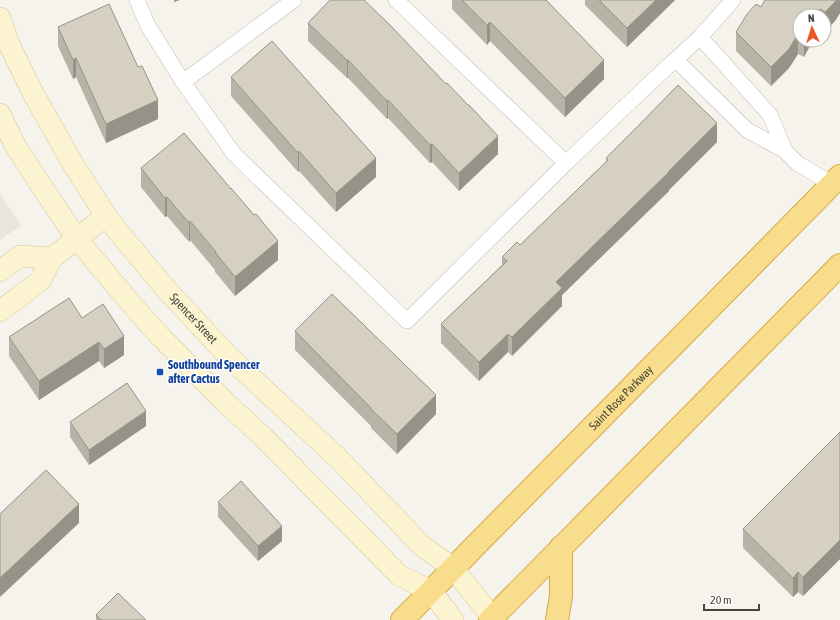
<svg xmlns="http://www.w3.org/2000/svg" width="840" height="620" font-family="'Asap Condensed',sans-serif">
<rect width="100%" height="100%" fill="#f5f3ec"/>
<polygon fill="#e9e5db" points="0,194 21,225 0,240"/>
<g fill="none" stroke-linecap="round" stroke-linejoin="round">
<g stroke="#c1bcaf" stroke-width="16">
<g id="minor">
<polyline points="137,0 148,26 183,82 234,154 407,321 566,163"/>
<polyline points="396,0 566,163 650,83 700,37 733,0"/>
<polyline points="700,37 770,115 785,151"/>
<polyline points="676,60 747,130 785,151 797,163 832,184"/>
<polyline points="183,82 294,0"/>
</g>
</g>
<g stroke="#d2c89f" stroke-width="22">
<g id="secondary">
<path id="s1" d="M 0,18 L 9,44 L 34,95 L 73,164 L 106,216 L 125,240 L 165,288 L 230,358 L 339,459 L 422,546 L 453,568 L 494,620"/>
<polyline points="0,114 16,147 46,193 77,239 133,306 158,334 226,403 262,436 399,575 431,591 453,620"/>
<polyline points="0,271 20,256 52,258"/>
<polyline points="0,311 40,281 52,258 106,216"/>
</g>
</g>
<g stroke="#d6aa46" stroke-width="24">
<g id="trunk">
<path id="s2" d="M 402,620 L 431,591 L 477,544 L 840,176"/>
<polyline points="490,620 840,265"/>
<polyline points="557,620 561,596 561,547"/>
</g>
</g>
<use href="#minor" stroke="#fff" stroke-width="15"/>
<use href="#secondary" stroke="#fcf4d0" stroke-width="21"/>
<use href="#trunk" stroke="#f8dd8c" stroke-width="22"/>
</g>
<g fill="#b8b3a7">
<polygon points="452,0 546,0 604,79 565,117 490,41 487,45 452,9"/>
<polygon points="585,0 675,0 627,47 585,5"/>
<polygon points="840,0 840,13 835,21 825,31 824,30 824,16 800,16 800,40 813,40 804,57 798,54 789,68 771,86 736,51 736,32 761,7"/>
<polygon points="308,23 498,154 459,191 432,162 430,163 388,118 387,119 348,78 347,78 308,41"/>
<polygon points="58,27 138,67 158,119 106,143 76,77 73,79 58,46"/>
<polygon points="231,77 376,177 336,212 299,171 298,172 231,96"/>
<polygon points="717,142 669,190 669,191 562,295 562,306 512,356 508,352 479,381 441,343 441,324 502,265 502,257 520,245 606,162 606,158"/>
<polygon points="141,168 278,260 235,296 215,272 215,270 190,240 189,242 167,216 165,217 141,187"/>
<polygon points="82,318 124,355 104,368 99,361 39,400 9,356 9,337"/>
<polygon points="295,331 436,414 397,454 371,428 371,426 295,350"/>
<polygon points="70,422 146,426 89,465 70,437"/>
<polygon points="840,432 840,559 803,596 798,592 793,597 743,548 743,529"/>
<polygon points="218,502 282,541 258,561 218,517"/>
<polygon points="96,615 146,620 96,620"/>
</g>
<g fill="#969288">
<polygon points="174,0 180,0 174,2"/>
<polygon points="656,0 675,0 627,47 627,28"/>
<polygon points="836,0 840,0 840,13 835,21 825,31 825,12"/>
<polygon points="820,9 820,16 816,16"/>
<polygon points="490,22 490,41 487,45 487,25"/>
<polygon points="798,34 798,54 789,68 771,86 771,67"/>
<polygon points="804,40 813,40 804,57"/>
<polygon points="76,58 76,77 73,79 73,60"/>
<rect x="347" y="60" width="1" height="18"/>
<polygon points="604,60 604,79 565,117 565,98"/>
<polygon points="158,100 158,119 106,143 106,124"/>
<polygon points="388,100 388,118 387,119 387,101"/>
<polygon points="717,123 717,142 669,190 669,191 562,295 562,306 512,356 512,337 556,282"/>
<polygon points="498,136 498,154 459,191 459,173"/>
<polygon points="432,144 432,162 430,163 430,145"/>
<polygon points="299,151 299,171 298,172 298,153"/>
<polygon points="376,158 376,177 336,212 336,193"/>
<polygon points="167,197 167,216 165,217 165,198"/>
<polygon points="190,221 190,240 189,242 189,223"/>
<polygon points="278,241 278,260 235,296 235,277"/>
<polygon points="508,334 508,352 479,381 479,362"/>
<polygon points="124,336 124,355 104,368 104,349"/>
<polygon points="99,342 99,361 39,400 39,381"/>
<polygon points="436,395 436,414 397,454 397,434"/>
<polygon points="146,411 146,426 89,465 89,450"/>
<polygon points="79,504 79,523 0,597 0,578"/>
<polygon points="282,526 282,541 258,561 258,546"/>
<polygon points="840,540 840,559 803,596 803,577"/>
<polygon points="798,572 798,592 793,597 793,578"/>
</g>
<g fill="#d6d0c2" stroke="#969288">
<polygon points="330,0 364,0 389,24 446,84 447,83 468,105 469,105 498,136 459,173 432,144 430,145 388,100 387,101 348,60 347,60 308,23"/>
<polygon points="462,0 546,0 604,60 565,98 490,22 487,25"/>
<polygon points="599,0 656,0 627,28"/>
<polygon points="765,0 836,0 835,2 825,12 820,9 816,16 800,16 800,36 798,34 789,49 771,67 736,32 747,14 756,4 761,7"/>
<polygon points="109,4 138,67 142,66 158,100 106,124 76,58 73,60 58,27"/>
<polygon points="272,41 376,158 336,193 299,151 298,153 231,77"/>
<polygon points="678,85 717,123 668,172 669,172 556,282 562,288 512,337 508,334 479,362 441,324 507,261 502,257 517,242 520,245 608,160 606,158 640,124"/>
<polygon points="184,133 231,189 231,188 254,215 256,214 278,241 235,277 215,252 216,252 190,221 189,223 167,197 165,198 141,168"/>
<polygon points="332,294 436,395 397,434 371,409 371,408 295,331"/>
<polygon points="69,298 82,318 103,304 124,336 104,349 99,342 39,381 9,337"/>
<polygon points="127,383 146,411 89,450 70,422"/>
<polygon points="840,432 840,540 803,577 798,572 793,578 743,529"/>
<polygon points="46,470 79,504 0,578 0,514"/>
<polygon points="241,481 282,526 258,546 218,502"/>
<polygon points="118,593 146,620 101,620 96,615"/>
</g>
<rect fill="#1a4fb4" stroke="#fff" stroke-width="1.5" x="156" y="368" width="8" height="8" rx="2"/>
<g text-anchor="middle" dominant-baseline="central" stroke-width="3" stroke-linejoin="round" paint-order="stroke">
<g font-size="12" fill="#4a453a" stroke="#fff">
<text stroke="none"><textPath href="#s1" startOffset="360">Spencer Street</textPath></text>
<text stroke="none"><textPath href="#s2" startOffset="312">Saint Rose Parkway</textPath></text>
</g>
<g font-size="12" font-weight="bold" fill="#164399" stroke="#fff" text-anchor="start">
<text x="168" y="365">Southbound Spencer<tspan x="168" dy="14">after Cactus</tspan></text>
</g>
</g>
<g transform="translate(812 28) rotate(356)"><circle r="19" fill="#ffffff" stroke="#b7b5b0"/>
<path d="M0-3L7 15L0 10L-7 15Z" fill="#ee552b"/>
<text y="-6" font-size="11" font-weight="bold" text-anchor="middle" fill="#4a453a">N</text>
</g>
<path d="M704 604v6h55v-6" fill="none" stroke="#4a453a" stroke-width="2"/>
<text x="710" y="604" font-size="12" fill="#4a453a" stroke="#ffffff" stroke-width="3" paint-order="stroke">20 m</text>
</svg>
